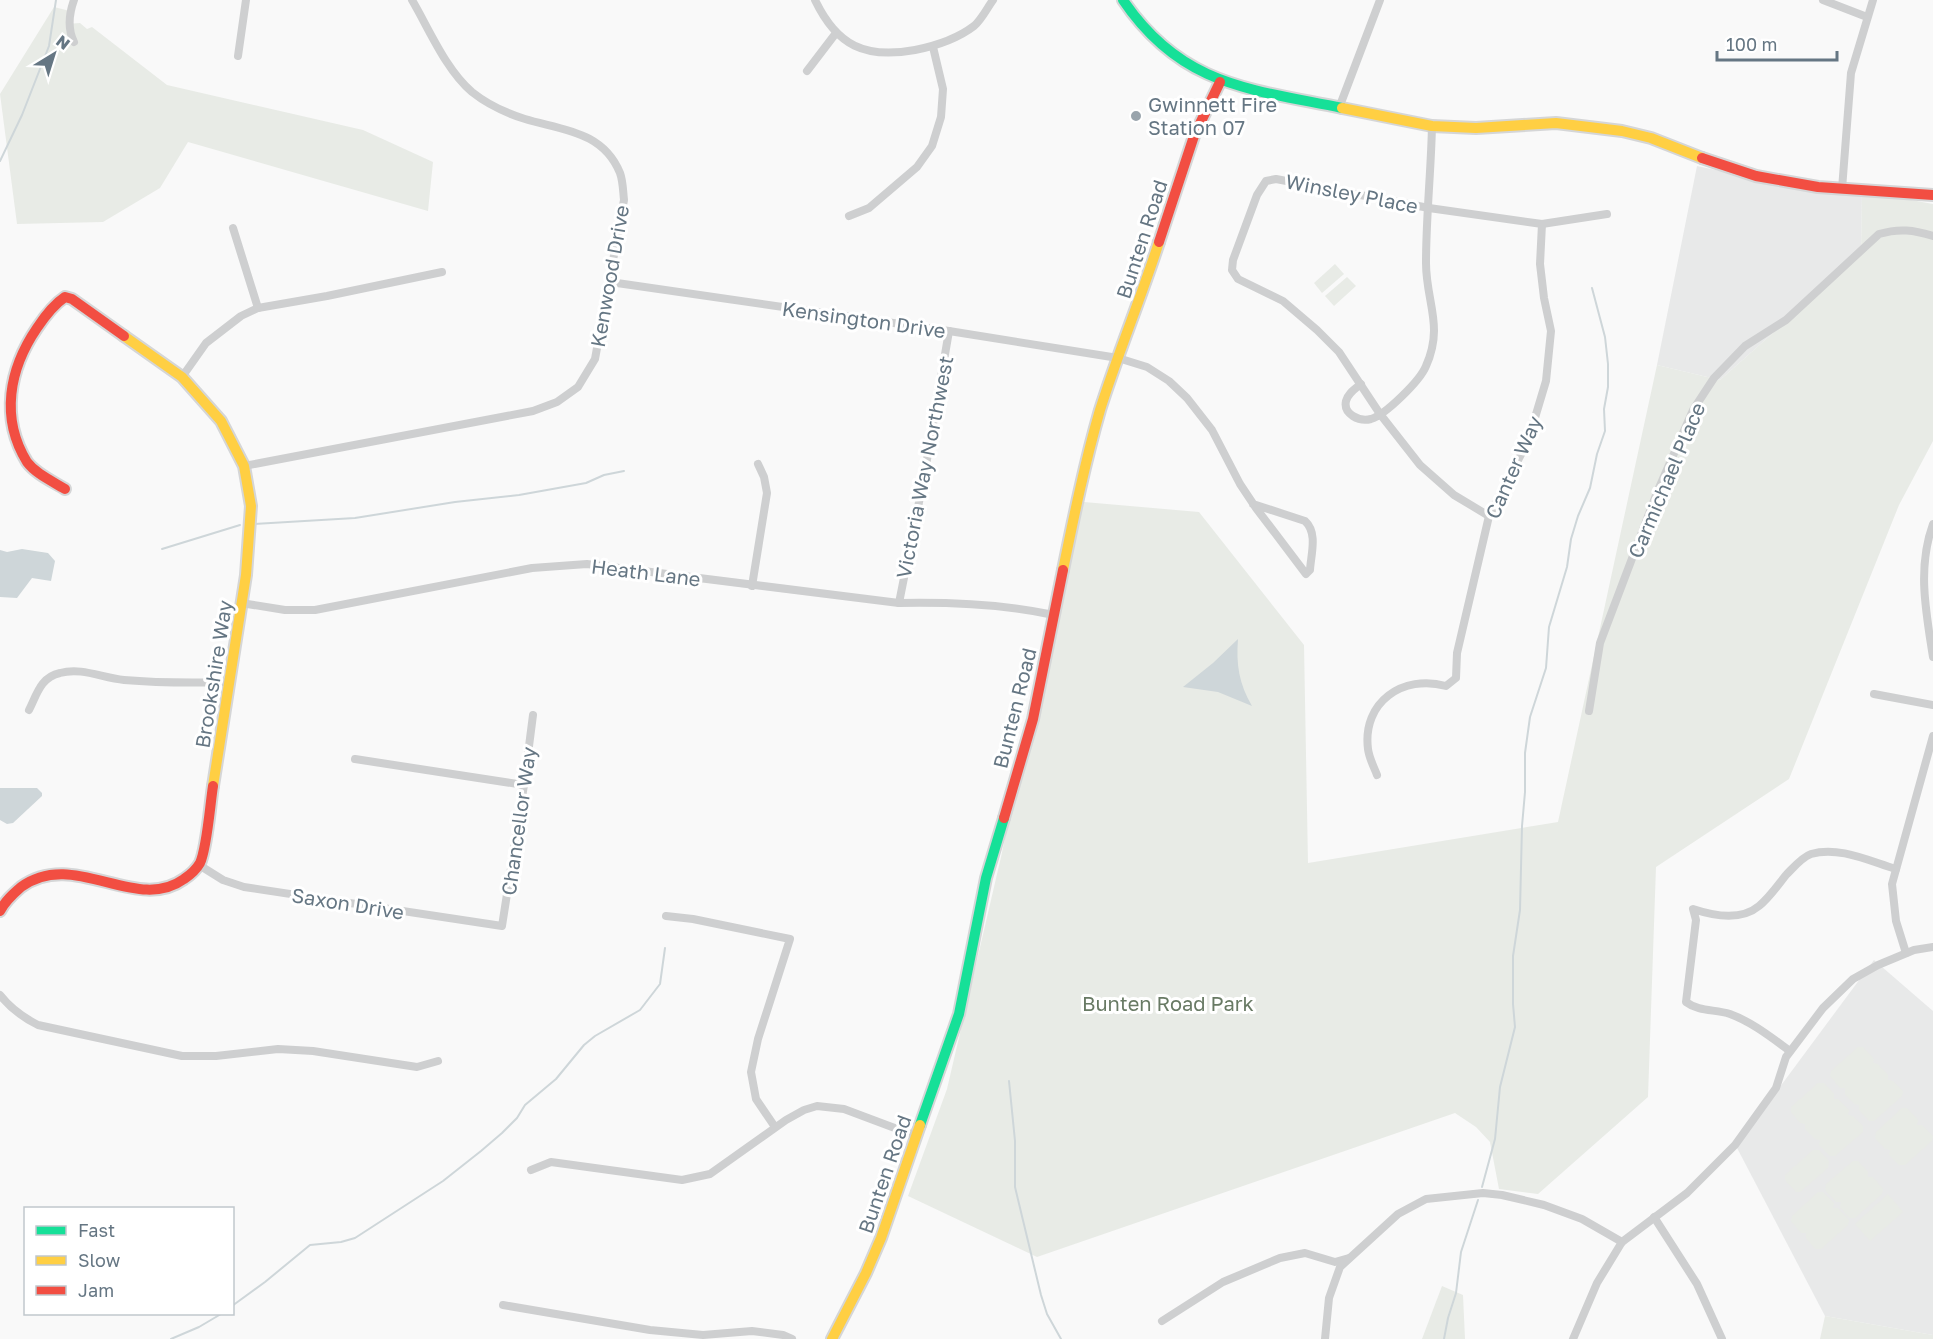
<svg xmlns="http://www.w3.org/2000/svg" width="1933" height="1339" font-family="'Golos Text',sans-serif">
<rect width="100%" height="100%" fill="#f9f9f9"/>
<g fill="#e8e9e9">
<polygon points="1697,166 1777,183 1862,191 1861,255 1720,380 1657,365"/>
<polygon points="1874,960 1933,1011 1933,1335 1825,1316 1736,1146"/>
</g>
<g fill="#e8ebe6">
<polygon points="54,7 70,11 66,24 80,23 87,29 92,27 167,85 363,130 433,162 428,211 188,142 160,188 103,222 17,224 0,94"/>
<polygon points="1862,191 1933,204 1933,441 1899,505 1789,779 1656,867 1648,1097 1538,1194 1499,1189 1490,1142 1476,1127 1455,1113 1037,1257 908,1196 947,1089 1001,857 1041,669 1084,502 1199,512 1304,645 1308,863 1558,822 1657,365 1720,380 1861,255"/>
<polygon points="1335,264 1344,274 1322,293 1314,283"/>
<polygon points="1347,277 1356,286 1334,306 1325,296"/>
<polygon points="1858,1047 1863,1047 1874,1059 1873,1063 1878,1064 1888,1075 1888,1080 1893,1081 1903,1091 1902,1096 1874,1121 1869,1121 1859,1110 1859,1105 1854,1104 1845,1094 1845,1088 1840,1088 1830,1076 1831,1071"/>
<polygon points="1818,1083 1824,1083 1834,1094 1834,1099 1838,1099 1849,1110 1848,1115 1853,1116 1863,1126 1863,1132 1835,1156 1830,1156 1819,1145 1820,1140 1815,1139 1805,1129 1805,1124 1800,1123 1791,1112 1791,1107"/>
<polygon points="1902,1108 1907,1108 1918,1120 1917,1125 1922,1125 1933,1136 1932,1141 1905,1165 1899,1165 1889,1155 1890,1150 1885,1149 1875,1138 1876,1132"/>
<polygon points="1813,1150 1819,1150 1829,1161 1828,1168 1800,1192 1796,1192 1785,1180 1785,1175"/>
<polygon points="1853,1161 1858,1161 1868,1172 1868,1177 1873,1177 1883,1189 1882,1194 1855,1218 1849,1218 1840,1207 1841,1202 1836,1202 1825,1190 1826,1184"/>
<polygon points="1818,1192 1823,1192 1834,1203 1833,1208 1838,1208 1849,1220 1848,1225 1821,1249 1815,1249 1806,1238 1806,1233 1801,1233 1791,1221 1792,1216"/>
<polygon points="1888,1194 1903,1212 1870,1241 1855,1224"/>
<polygon points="1442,1286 1463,1295 1465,1339 1422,1339"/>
<polygon points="1825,1316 1933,1335 1933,1339 1820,1339"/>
</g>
<g fill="#ced6d9">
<polygon points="22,549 48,553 55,561 51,581 32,578 17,598 0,597 0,550 7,552"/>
<path d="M 1238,639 C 1236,664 1239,684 1252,706 L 1218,692 L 1183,687 L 1213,663 Z"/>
<polygon points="0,788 37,788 42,793 42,796 13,823 7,824 0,820"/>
</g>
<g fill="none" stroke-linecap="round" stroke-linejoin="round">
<g stroke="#ced6d9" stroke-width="2">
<polyline points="0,161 22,115 49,46 56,0"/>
<polyline points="254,524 355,518 455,502 519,495 586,483 604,475 624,471"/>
<polyline points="162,549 240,525"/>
<polyline points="1009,1081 1015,1141 1015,1187 1041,1295 1047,1314 1061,1339"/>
<polyline points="1482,1187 1495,1139 1500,1087 1515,1027 1513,1004 1513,956 1520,910 1522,826 1525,792 1525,753 1530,717 1546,668 1549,627 1567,567 1571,539 1578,516 1590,488 1597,454 1605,431 1604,409 1608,387 1608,364 1605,337 1592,288"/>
<polyline points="232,1306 265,1282 310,1245 341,1242 355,1238 443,1181 481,1151 502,1133 517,1118 525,1105 556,1079 584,1045 595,1036 640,1010 660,984 665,948"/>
<polyline points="171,1339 199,1327 221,1314"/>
<polyline points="1444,1339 1448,1318 1456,1293 1461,1252 1478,1200"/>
</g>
<g stroke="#d5d6d7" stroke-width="14">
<g id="fast">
<path d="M 1123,0 C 1181,86 1250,89 1342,108"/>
<polyline points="920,1125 959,1014 986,878 1004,818"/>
</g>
</g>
<g stroke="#d5d6d7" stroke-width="14">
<g id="slow">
<polyline points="1342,108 1432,126 1476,128 1556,123 1622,131 1651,138 1702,158"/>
<polyline points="124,336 182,377 221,421 244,466 251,506 246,575 213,786"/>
<path d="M 1063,570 C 1074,516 1085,462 1100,410 C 1118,353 1141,298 1159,242"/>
<polyline points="832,1339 866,1273 881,1238 920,1125"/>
</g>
</g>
<g stroke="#d5d6d7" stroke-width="14">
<g id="jam">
<polyline points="1702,158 1756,176 1818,187 1933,195"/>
<polyline points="1159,242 1194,136 1220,82"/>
<path d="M 65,489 C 52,481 36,474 27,462 C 0,418 9,369 37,328 C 45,316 53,305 65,297 L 72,299 L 124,336"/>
<polyline points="1004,818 1033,719 1063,570"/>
<path d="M 0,911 C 5,901 13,894 21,887 C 74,848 136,914 184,879 C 190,875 196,870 200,863 C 207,848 210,805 213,786"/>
</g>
</g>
<g stroke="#cecfd0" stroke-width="8">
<path d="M 815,0 C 837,46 865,59 915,50 C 935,46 957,39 974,26 C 982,19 987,8 993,0"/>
<polyline points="1823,0 1867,17"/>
<path d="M 74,42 C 67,28 69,14 74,0"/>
<polyline points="238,56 246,0"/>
<polyline points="807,71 836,33"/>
<polyline points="1339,108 1380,0"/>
<polyline points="1842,189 1851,73 1873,0"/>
<polyline points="849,216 869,208 917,167 932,146 941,117 943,89 933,47"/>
<polyline points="233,228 258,308"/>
<path d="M 610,282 L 949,331 L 1118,358 L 1147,367 L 1169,381 L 1187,398 L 1212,430 L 1240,484 L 1256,508 L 1306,574 L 1310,570 C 1311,554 1318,533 1305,521 L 1253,504"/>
<polyline points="182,377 206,343 241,316 258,308 327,296 442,272"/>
<path d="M 1361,384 C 1355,389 1348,393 1346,401 C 1343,414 1359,422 1371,419 C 1385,415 1420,381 1426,366 C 1444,326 1426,302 1426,263 C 1426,217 1431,172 1432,126"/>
<path d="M 244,466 L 533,411 L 557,402 L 578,387 L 595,359 L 624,200 C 623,191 623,181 620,173 C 603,131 562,130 525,119 C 506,113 487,104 472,92 C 446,70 429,29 412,0"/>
<polyline points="1489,516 1454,495 1420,465 1380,414 1339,352 1317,330 1283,301 1238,279 1232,270 1233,260 1257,195 1266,181 1276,179 1429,208 1542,224 1607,214"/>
<path d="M 1933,524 C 1917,568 1926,612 1933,657"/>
<polyline points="752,586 767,493 764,477 758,464"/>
<path d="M 241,603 L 285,610 L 315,610 L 532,568 L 587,564 L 899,603 C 951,602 1003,604 1054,615"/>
<polyline points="899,603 924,477 949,331"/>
<polyline points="1874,694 1933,705"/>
<path d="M 29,710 C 37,694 41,677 60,673 C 82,667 102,678 124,680 C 159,683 194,683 230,682"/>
<path d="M 1589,711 L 1600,643 L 1658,490 L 1693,410 L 1714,378 L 1745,346 L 1786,320 L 1879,234 C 1899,228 1914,230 1933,236"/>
<polyline points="355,759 524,785"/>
<path d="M 1377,775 C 1374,767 1369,758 1368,749 C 1362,702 1403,674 1446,686 L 1456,678 L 1457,653 L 1489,516 L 1528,441 L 1546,381 L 1551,331 L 1544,298 L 1540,264 L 1542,224"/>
<polyline points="199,865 223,880 244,887 502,926 524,785 533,715"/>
<polyline points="666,916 693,919 790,939 758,1039 751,1072 756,1099 775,1127"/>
<polyline points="1906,953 1896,921 1892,884 1933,736"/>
<path d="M 0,995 C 11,1009 22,1017 38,1025 L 182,1056 L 216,1056 L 278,1049 L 313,1051 L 417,1067 L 438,1061"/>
<path d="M 1790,1051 C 1772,1038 1752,1022 1730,1014 C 1715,1009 1699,1012 1686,1002 L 1696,920 L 1693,909 C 1714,916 1741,921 1759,906 C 1769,898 1778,885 1786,875 C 1793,868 1802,857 1811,854 C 1839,846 1869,861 1896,869"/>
<polyline points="531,1170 551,1162 682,1180 710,1174 786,1120 804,1110 817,1106 844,1109 916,1136"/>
<polyline points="1654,1217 1697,1284 1722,1339"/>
<polyline points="503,1305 650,1330 703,1335 752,1331 783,1335 792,1339"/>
<polyline points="1162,1321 1223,1282 1280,1258 1305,1253 1335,1262 1349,1258"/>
<polyline points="1325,1339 1329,1298 1340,1267 1398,1214 1426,1199 1483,1193 1502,1195 1544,1205 1582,1219 1622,1242"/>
<polyline points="1573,1339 1597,1283 1622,1242 1687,1193 1735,1145 1776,1088 1786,1057 1823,1008 1853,979 1878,965 1914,950 1933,947"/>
</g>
<use href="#fast" stroke="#16e098" stroke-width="10"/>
<use href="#slow" stroke="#ffcf43" stroke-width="10"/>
<use href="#jam" stroke="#f24e42" stroke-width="10"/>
</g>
<circle fill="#99a4ac" stroke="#fff" stroke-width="2" cx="1136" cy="116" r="6"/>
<g text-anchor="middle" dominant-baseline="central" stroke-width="6" stroke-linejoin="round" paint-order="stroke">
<g font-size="20" fill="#657683" stroke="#fff" text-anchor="start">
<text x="1148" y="104">Gwinnett Fire<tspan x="1148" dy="23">Station 07</tspan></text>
</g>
<g font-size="20" fill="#657683" stroke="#fff">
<text transform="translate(1352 193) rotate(11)">Winsley Place</text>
<text transform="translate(1141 239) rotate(-72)">Bunten Road</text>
<text transform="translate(609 276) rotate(-80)">Kenwood Drive</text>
<text transform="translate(864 319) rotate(8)">Kensington Drive</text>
<text transform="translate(924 467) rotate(-79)">Victoria Way Northwest</text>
<text transform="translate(1513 467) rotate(-66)">Canter Way</text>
<text transform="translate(1666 480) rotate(-67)">Carmichael Place</text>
<text transform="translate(646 572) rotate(7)">Heath Lane</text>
<text transform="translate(213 674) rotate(-81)">Brookshire Way</text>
<text transform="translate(1014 708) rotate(-76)">Bunten Road</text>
<text transform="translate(518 821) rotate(-82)">Chancellor Way</text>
<text transform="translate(348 903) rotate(9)">Saxon Drive</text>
<text transform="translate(884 1174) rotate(-71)">Bunten Road</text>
</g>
<g font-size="20" fill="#687a64" stroke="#fff">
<text x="1168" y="1003">Bunten Road Park</text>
</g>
</g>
<rect x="24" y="1207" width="210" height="108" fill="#ffffff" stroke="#c1c8cd" stroke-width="1.5"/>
<rect x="36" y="1226" width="30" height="9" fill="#16e098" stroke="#c1c8cd" stroke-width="1.5"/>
<text x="78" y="1237" font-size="18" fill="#657683">Fast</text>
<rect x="36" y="1256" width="30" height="9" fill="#ffcf43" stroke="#c1c8cd" stroke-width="1.5"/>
<text x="78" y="1267" font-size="18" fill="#657683">Slow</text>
<rect x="36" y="1286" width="30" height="9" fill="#f24e42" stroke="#c1c8cd" stroke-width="1.5"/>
<text x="78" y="1297" font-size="18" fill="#657683">Jam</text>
<g transform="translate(54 54) rotate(38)" stroke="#ffffff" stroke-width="4.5" paint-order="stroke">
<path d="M0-4.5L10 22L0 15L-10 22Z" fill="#657683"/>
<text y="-9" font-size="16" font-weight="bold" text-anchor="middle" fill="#657683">N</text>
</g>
<path d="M1717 51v9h120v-9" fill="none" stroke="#657683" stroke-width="3"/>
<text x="1726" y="51" font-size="18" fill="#657683" stroke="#ffffff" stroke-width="4.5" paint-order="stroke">100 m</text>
</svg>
